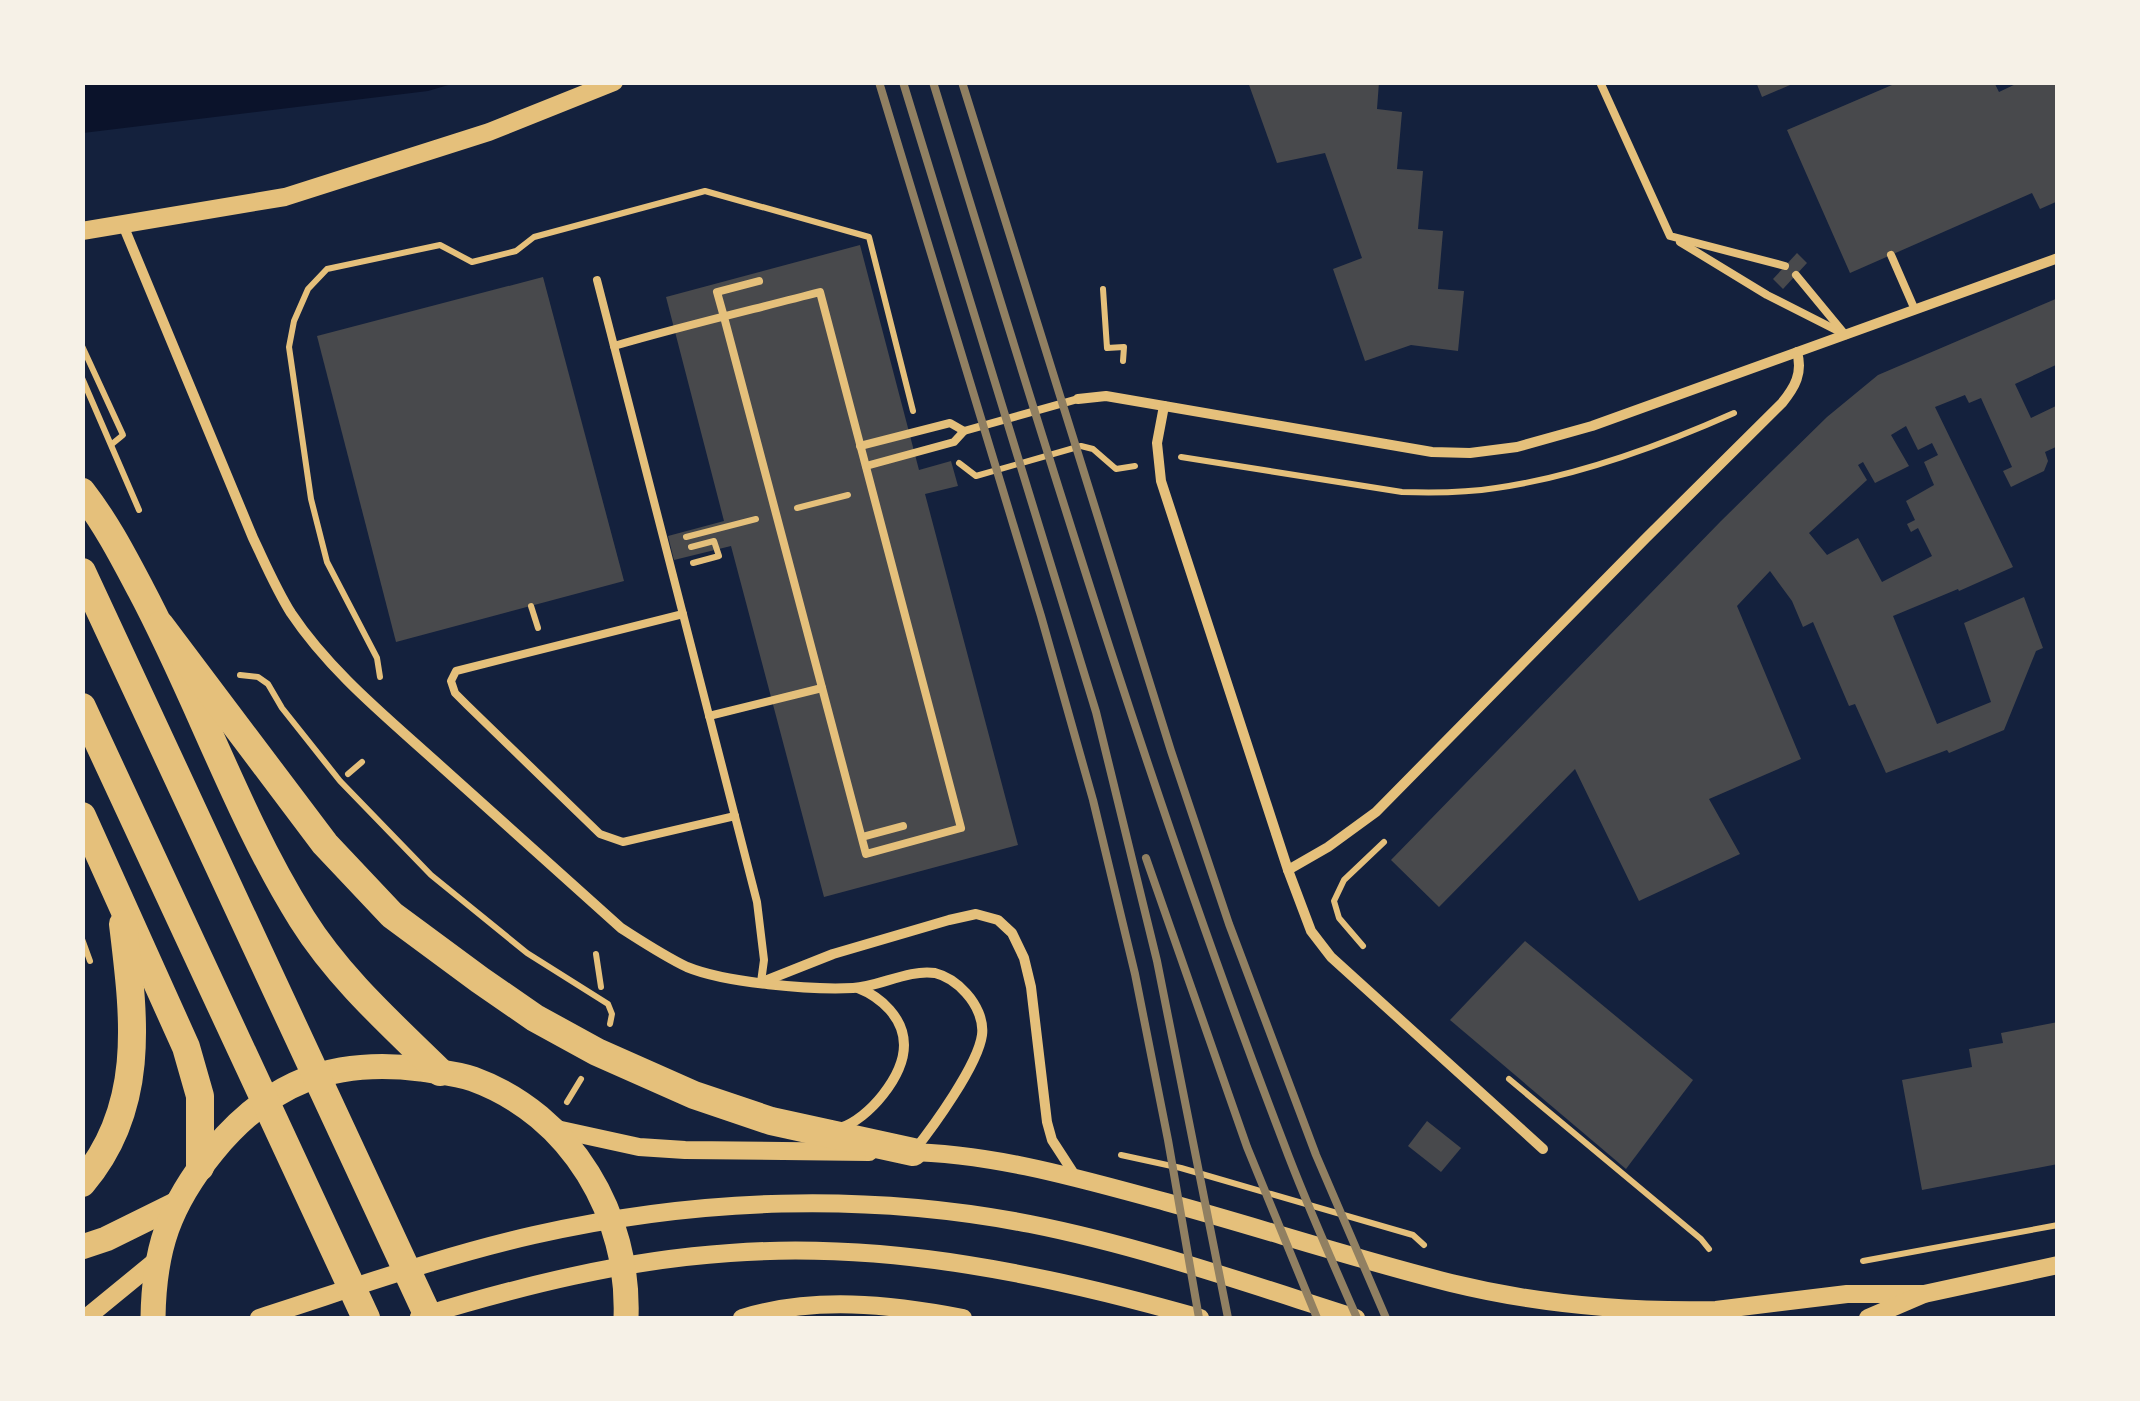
<svg xmlns="http://www.w3.org/2000/svg" width="2140" height="1401" font-family="Commissioner,sans-serif">
<rect width="100%" height="100%" fill="#14213d"/>
<polygon fill="#0b132b" points="82,83 83,82 455,83 428,91 83,133"/>
<g fill="#48494c" fill-rule="evenodd">
<polygon points="1248,82 1379,82 1377,109 1402,112 1397,169 1423,171 1418,229 1443,231 1438,289 1464,291 1458,351 1411,345 1365,361 1333,269 1362,258 1325,153 1277,163"/>
<polygon points="1756,82 1797,82 1762,97"/>
<polygon points="1899,82 1994,82 1999,92 2020,82 2058,82 2058,201 2040,209 2032,193 1850,273 1787,130"/>
<polygon points="860,245 919,470 951,461 958,486 925,494 1018,845 824,897 731,546 674,560 668,536 724,521 666,297"/>
<polygon points="1797,253 1807,263 1783,289 1773,279"/>
<polygon points="543,277 624,581 396,642 317,336"/>
<path d="M 2058,298 L 2058,364 L 2015,384 L 2031,418 L 2058,405 L 2058,446 L 2045,452 L 2048,461 L 2044,471 L 2011,487 L 2003,471 L 2012,467 L 1981,398 L 1969,403 L 1965,395 L 1935,407 L 2013,567 L 1959,591 L 1958,589 L 1893,616 L 1937,724 L 1991,702 L 1964,623 L 2024,597 L 2043,648 L 2036,651 L 2004,730 L 1949,753 L 1947,750 L 1886,773 L 1855,704 L 1849,706 L 1813,622 L 1803,627 L 1792,601 L 1770,571 L 1737,606 L 1801,759 L 1709,799 L 1740,854 L 1639,901 L 1575,769 L 1439,907 L 1391,860 L 1721,521 L 1827,417 L 1878,375 ZM 1906,426 L 1918,450 L 1932,443 L 1938,455 L 1924,462 L 1934,485 L 1906,501 L 1915,520 L 1907,524 L 1911,532 L 1918,528 L 1932,556 L 1882,582 L 1858,538 L 1827,555 L 1809,533 L 1867,480 L 1858,465 L 1863,462 L 1875,483 L 1909,466 L 1891,435 Z"/>
<polygon points="1525,941 1693,1080 1626,1169 1450,1020"/>
<polygon points="2058,1022 2058,1164 1922,1190 1902,1080 1972,1067 1969,1049 2003,1043 2001,1033"/>
<polygon points="1427,1121 1461,1148 1441,1172 1408,1146"/>
</g>
<g fill="none" stroke-linecap="round" stroke-linejoin="round">
<g stroke="#e5c07b" stroke-width="6">
<polyline points="1103,289 1107,348 1124,347 1123,361"/>
<polyline points="82,346 123,435 112,444"/>
<polyline points="82,378 139,510"/>
<path d="M 1181,457 L 1402,492 C 1433,493 1465,493 1496,488 C 1574,477 1662,445 1734,413"/>
<polyline points="959,463 976,476 1081,446 1093,449 1116,469 1135,466"/>
<polyline points="797,508 848,495"/>
<polyline points="686,537 756,519"/>
<polyline points="691,547 714,541 719,556 693,563"/>
<polyline points="531,606 538,628"/>
<polyline points="240,675 258,677 268,684 282,708 340,781 431,875 527,953 608,1004 612,1014 610,1024"/>
<polyline points="380,677 377,658 327,562 311,499 289,347 294,321 308,289 327,269 440,245 472,262 516,251 534,237 705,191 869,237 913,411"/>
<polyline points="348,774 362,762"/>
<polyline points="82,939 90,961"/>
<polyline points="1363,946 1339,918 1334,901 1344,880 1384,842"/>
<polyline points="596,954 601,987"/>
<polyline points="1509,1079 1701,1239 1709,1249"/>
<polyline points="567,1102 581,1079"/>
<polyline points="1121,1155 1181,1168 1413,1235 1424,1245"/>
<polyline points="1863,1261 2058,1225"/>
</g>
<g stroke="#e5c07b" stroke-width="8">
<polyline points="1600,82 1670,236 1785,266"/>
<polyline points="1680,242 1767,295 1846,335"/>
<polyline points="1891,255 1915,310"/>
<polyline points="1796,275 1843,332"/>
<polyline points="597,280 757,902 764,960 761,982"/>
<path d="M 614,346 C 682,326 751,310 820,292 L 961,828 L 866,854 L 724,317 L 717,292 L 759,281"/>
<polyline points="860,446 950,423 964,431"/>
<polyline points="866,466 954,442 964,431 1078,399"/>
<polyline points="683,614 456,671 451,681 455,693 467,705 600,834 623,842 735,816"/>
<polyline points="709,716 822,688"/>
<polyline points="862,837 903,826"/>
</g>
<g stroke="#e5c07b" stroke-width="10">
<path d="M 123,225 L 253,538 C 265,563 276,589 291,613 C 329,670 384,715 434,760 C 497,816 559,872 621,928 C 643,942 664,956 687,967 C 726,983 810,990 853,988 C 879,987 908,969 935,973 C 947,976 958,984 966,993 C 976,1004 984,1020 982,1035 C 978,1065 933,1127 913,1152"/>
<polyline points="1078,399 1106,396 1432,452 1470,453 1517,447 1592,426 2058,258"/>
<polyline points="1164,406 1157,443 1161,481 1288,870 1311,931 1331,957 1543,1149"/>
<path d="M 1288,870 L 1328,847 L 1376,812 L 1646,538 L 1782,403 C 1795,387 1803,373 1797,352"/>
<polyline points="762,982 833,954 949,920 976,914 998,920 1012,933 1024,958 1031,987 1047,1122 1052,1140 1076,1177"/>
<path d="M 840,1128 C 869,1119 904,1076 904,1045 C 904,1018 881,997 858,988"/>
</g>
<g stroke="#e5c07b" stroke-width="18">
<polyline points="82,231 285,197 489,132 614,82"/>
<polyline points="552,1128 639,1147 685,1150 869,1152"/>
<path d="M 905,1152 C 993,1153 1081,1179 1166,1202 C 1261,1228 1355,1259 1451,1283 C 1537,1304 1627,1312 1716,1310 L 1847,1294 L 1924,1294"/>
<path d="M 419,1317 C 521,1286 624,1260 730,1253 C 889,1241 1049,1275 1200,1318"/>
<polyline points="86,1318 158,1259"/>
<path d="M 259,1318 C 350,1289 441,1256 534,1235 C 697,1198 866,1192 1030,1224 C 1141,1246 1249,1284 1356,1318"/>
<path d="M 742,1318 C 814,1296 890,1304 963,1318"/>
<polyline points="1868,1318 1924,1294 2058,1265"/>
</g>
<g stroke="#e5c07b" stroke-width="25">
<polyline points="82,1247 106,1239 177,1204"/>
<path d="M 153,1318 C 154,1249 169,1205 213,1151 C 270,1082 332,1058 421,1069 C 438,1072 457,1073 473,1079 C 572,1115 630,1216 626,1318"/>
</g>
<g stroke="#e5c07b" stroke-width="28">
<path d="M 82,492 C 106,523 123,556 141,590 C 198,697 238,817 302,919 C 339,978 391,1024 440,1072"/>
<polyline points="82,572 429,1318"/>
<polyline points="160,625 325,844 392,915 480,980 535,1018 597,1052 694,1095 771,1121 913,1152"/>
<polyline points="82,707 366,1318"/>
<polyline points="82,816 186,1047 200,1096 200,1167"/>
<path d="M 82,1183 C 147,1106 134,1016 123,924"/>
</g>
<g stroke="#918062" stroke-width="8">
<polyline points="879,82 1041,616 1093,800 1135,974 1168,1140 1199,1318"/>
<polyline points="903,82 1096,712 1157,961 1228,1318"/>
<path d="M 933,82 C 1043,439 1150,796 1284,1144 C 1306,1203 1332,1261 1357,1318"/>
<polyline points="962,82 1171,751 1229,924 1316,1155 1386,1318"/>
<polyline points="1146,858 1247,1147 1317,1318"/>
</g>
</g>
<rect width="2140" height="1401" fill="none" stroke="#f6f1e7" stroke-width="170"/>
</svg>
